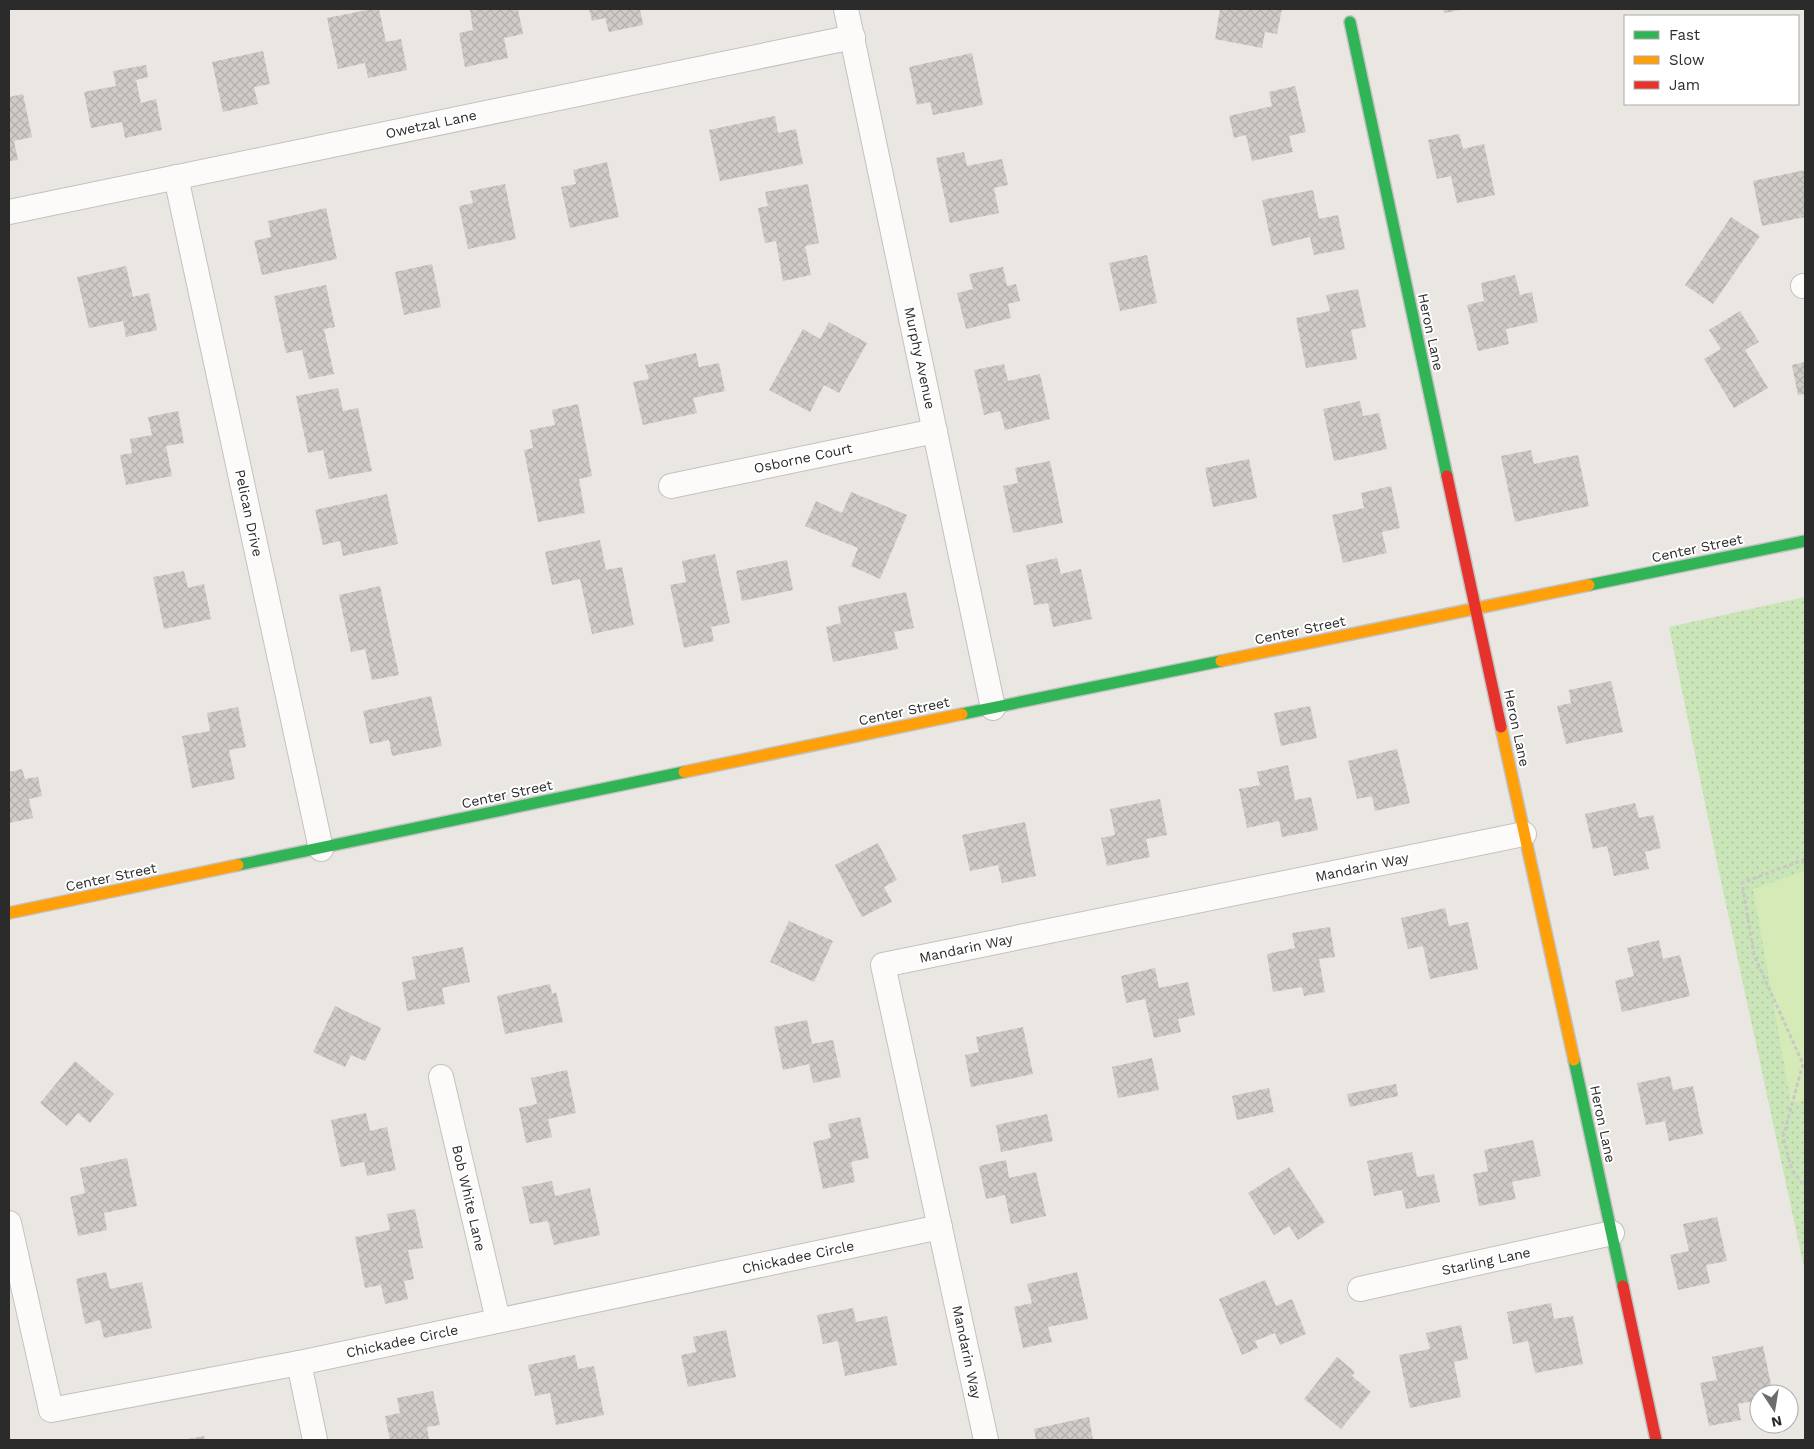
<svg xmlns="http://www.w3.org/2000/svg" width="1814" height="1449" font-family="'Work Sans',sans-serif">
<defs>
<pattern id="green-dots" width="8" height="8" patternUnits="userSpaceOnUse" patternTransform="scale(1.25)"><rect width="8" height="8" fill="#cae6b9"/><path d="M2 2h.1M6 6h.1" fill="none" stroke="#aec59f" stroke-width="1.8" stroke-linecap="round"/></pattern>
<pattern id="building-cross-hatch" width="8" height="8" patternUnits="userSpaceOnUse" patternTransform="scale(1.25)"><rect width="8" height="8" fill="#cfccc8"/><path d="M0 0l8 8M0 8l8-8" fill="none" stroke="#b2afac"/></pattern>
</defs>
<rect width="100%" height="100%" fill="#eae6e1"/>
<polygon fill="url(#green-dots)" points="1805,597 1805,1272 1718,867 1669,627"/>
<polygon fill="#d5eab7" points="1805,871 1805,1100 1791,1103 1753,889"/>
<g fill="url(#building-cross-hatch)">
<polygon points="372,9 379,9 386,42 401,39 407,70 368,78 365,63 338,69 327,18"/>
<polygon points="477,9 518,9 523,34 504,38 508,58 465,67 459,33 473,30 470,10"/>
<polygon points="589,9 640,9 643,25 609,32 605,18 592,21"/>
<polygon points="1220,9 1282,9 1277,34 1265,32 1262,48 1215,39"/>
<polygon points="1443,9 1460,9 1460,10 1444,13"/>
<polygon points="263,51 270,84 254,87 258,104 223,112 212,62"/>
<polygon points="972,53 983,105 933,115 930,102 917,105 909,67"/>
<polygon points="146,65 148,77 136,80 141,103 156,99 162,130 125,138 122,122 91,128 84,92 116,86 113,71"/>
<polygon points="1295,86 1306,132 1289,136 1293,152 1252,161 1246,135 1234,138 1229,116 1272,106 1269,92"/>
<polygon points="23,94 32,137 14,141 18,160 9,161 9,97"/>
<polygon points="775,116 778,133 796,129 803,164 720,181 709,130"/>
<polygon points="1459,134 1463,149 1484,144 1495,195 1457,203 1451,176 1437,179 1428,140"/>
<polygon points="964,152 967,166 1002,159 1008,185 994,188 999,213 950,223 936,158"/>
<polygon points="607,162 619,217 570,228 561,187 576,184 573,170"/>
<polygon points="1805,170 1805,217 1762,226 1753,181"/>
<polygon points="505,184 516,239 468,249 459,206 473,203 470,191"/>
<polygon points="808,184 819,243 805,246 811,275 783,281 776,241 765,243 758,208 768,206 765,192"/>
<polygon points="1313,190 1319,219 1338,215 1345,249 1314,255 1310,237 1272,246 1262,200"/>
<polygon points="326,208 337,259 262,275 254,241 271,237 268,221"/>
<polygon points="1731,217 1760,236 1713,304 1685,285"/>
<polygon points="1147,255 1157,303 1120,311 1109,263"/>
<polygon points="432,264 441,307 404,315 395,272"/>
<polygon points="126,266 133,297 149,293 157,330 126,337 123,321 89,328 77,277"/>
<polygon points="1003,267 1007,286 1016,284 1020,301 1008,304 1011,318 966,329 957,293 973,289 969,274"/>
<polygon points="1515,275 1520,295 1532,292 1538,322 1506,329 1509,344 1478,351 1467,305 1484,301 1481,283"/>
<polygon points="326,285 335,327 324,329 334,374 309,379 302,350 286,353 274,296"/>
<polygon points="1358,289 1366,327 1351,330 1357,359 1306,368 1296,318 1330,311 1326,295"/>
<polygon points="1740,311 1759,342 1745,350 1768,388 1734,408 1704,359 1721,349 1709,330"/>
<polygon points="829,322 867,343 839,393 824,385 810,412 769,390 803,329 820,339"/>
<polygon points="696,353 699,367 719,363 725,391 693,398 697,413 643,425 633,382 649,379 645,365"/>
<polygon points="1805,362 1805,394 1798,395 1792,365"/>
<polygon points="1004,364 1008,381 1040,374 1050,419 1005,430 1000,411 984,415 974,370"/>
<polygon points="338,388 343,411 358,408 372,471 329,479 323,450 308,453 296,396"/>
<polygon points="1360,401 1363,416 1379,413 1387,449 1334,461 1323,409"/>
<polygon points="578,404 592,476 579,479 585,513 538,522 524,450 533,448 530,430 555,425 552,410"/>
<polygon points="178,411 184,443 166,446 172,476 126,485 120,455 132,453 130,439 152,435 148,417"/>
<polygon points="1531,450 1534,464 1578,455 1589,506 1515,522 1501,456"/>
<polygon points="1249,459 1257,498 1213,507 1205,468"/>
<polygon points="1050,461 1063,523 1013,533 1003,486 1018,483 1015,468"/>
<polygon points="1391,486 1400,528 1382,532 1387,553 1343,563 1332,515 1364,508 1361,493"/>
<polygon points="851,492 907,515 880,579 851,566 858,548 805,526 816,501 842,513"/>
<polygon points="387,494 398,544 343,556 340,541 323,545 315,510"/>
<polygon points="600,540 606,570 622,567 634,625 592,634 580,579 552,585 545,552"/>
<polygon points="715,554 730,623 711,627 714,641 684,648 670,585 686,582 682,561"/>
<polygon points="1057,558 1061,574 1081,569 1092,619 1053,627 1048,603 1034,605 1026,565"/>
<polygon points="787,560 793,590 742,601 736,571"/>
<polygon points="184,571 188,588 204,584 211,619 164,629 153,577"/>
<polygon points="380,586 399,675 372,680 365,649 351,652 339,595"/>
<polygon points="906,592 914,628 894,632 898,649 833,662 826,627 841,623 838,606"/>
<polygon points="1611,681 1623,732 1566,744 1557,706 1571,703 1569,690"/>
<polygon points="431,696 442,746 392,756 389,740 370,744 363,711"/>
<polygon points="1310,706 1317,738 1281,746 1274,713"/>
<polygon points="238,707 246,747 229,750 235,779 192,788 182,736 210,731 207,713"/>
<polygon points="1397,749 1410,803 1375,811 1372,796 1357,799 1348,761"/>
<polygon points="1288,765 1295,800 1311,797 1318,830 1282,837 1279,821 1247,828 1239,789 1260,785 1257,772"/>
<polygon points="22,769 25,779 38,777 42,796 29,799 33,818 9,823 9,772"/>
<polygon points="1160,799 1167,835 1146,839 1150,857 1107,866 1101,838 1115,835 1110,809"/>
<polygon points="1635,803 1639,818 1653,815 1661,848 1645,852 1649,869 1614,876 1607,846 1593,849 1585,814"/>
<polygon points="1025,822 1036,876 1002,883 998,865 970,871 962,835"/>
<polygon points="878,843 897,880 884,887 892,902 862,917 835,865"/>
<polygon points="1445,908 1449,926 1468,922 1478,969 1430,979 1423,946 1408,949 1401,918"/>
<polygon points="789,921 833,941 814,982 770,962"/>
<polygon points="1330,927 1335,957 1319,959 1325,992 1304,996 1302,987 1273,992 1267,954 1295,948 1292,933"/>
<polygon points="1659,940 1663,959 1680,955 1690,996 1622,1012 1615,981 1634,976 1627,948"/>
<polygon points="463,947 470,982 442,988 445,1004 407,1011 402,982 416,979 412,957"/>
<polygon points="1155,968 1159,988 1188,982 1195,1015 1178,1019 1181,1032 1154,1038 1145,999 1126,1003 1121,976"/>
<polygon points="550,984 552,994 556,992 563,1022 505,1034 497,996"/>
<polygon points="335,1006 381,1028 365,1061 351,1055 345,1067 313,1052"/>
<polygon points="807,1020 812,1044 833,1040 841,1077 813,1083 809,1064 783,1070 774,1027"/>
<polygon points="1023,1027 1033,1074 971,1087 965,1055 979,1052 976,1037"/>
<polygon points="1152,1058 1159,1090 1118,1098 1112,1067"/>
<polygon points="75,1061 114,1094 90,1123 78,1113 67,1126 40,1103"/>
<polygon points="567,1070 576,1113 548,1119 552,1137 526,1143 519,1108 537,1104 531,1078"/>
<polygon points="1670,1076 1673,1090 1693,1086 1703,1134 1669,1141 1665,1121 1646,1125 1637,1083"/>
<polygon points="1396,1084 1398,1096 1350,1107 1347,1094"/>
<polygon points="1269,1088 1274,1112 1237,1120 1232,1096"/>
<polygon points="366,1113 370,1131 387,1127 396,1170 367,1176 364,1162 341,1167 331,1120"/>
<polygon points="1047,1114 1053,1141 1001,1152 996,1125"/>
<polygon points="860,1117 869,1158 851,1162 855,1182 823,1189 813,1142 831,1138 828,1124"/>
<polygon points="1533,1140 1541,1176 1512,1182 1516,1199 1479,1206 1473,1174 1488,1171 1484,1150"/>
<polygon points="1412,1152 1417,1177 1434,1174 1440,1202 1406,1209 1402,1190 1374,1196 1367,1161"/>
<polygon points="127,1158 137,1206 104,1213 107,1230 78,1236 70,1197 85,1193 80,1168"/>
<polygon points="1006,1160 1009,1178 1036,1172 1046,1216 1011,1224 1005,1195 986,1199 979,1166"/>
<polygon points="1289,1167 1325,1222 1298,1240 1289,1226 1274,1235 1248,1193"/>
<polygon points="552,1181 555,1196 590,1188 600,1235 554,1245 548,1221 530,1224 522,1187"/>
<polygon points="415,1209 423,1248 408,1250 414,1279 404,1281 408,1299 385,1304 381,1285 365,1288 355,1237 390,1230 387,1214"/>
<polygon points="1717,1217 1727,1261 1706,1265 1710,1283 1678,1290 1670,1255 1689,1251 1683,1224"/>
<polygon points="106,1272 110,1289 142,1282 152,1328 104,1338 100,1320 85,1324 76,1279"/>
<polygon points="1077,1272 1088,1319 1048,1327 1052,1342 1023,1348 1014,1307 1032,1303 1027,1284"/>
<polygon points="1265,1280 1276,1306 1292,1299 1306,1334 1280,1345 1275,1333 1255,1341 1258,1348 1242,1355 1219,1299"/>
<polygon points="1551,1303 1554,1319 1573,1316 1583,1364 1535,1373 1528,1341 1513,1344 1507,1312"/>
<polygon points="853,1308 856,1322 887,1316 897,1365 845,1376 838,1341 823,1344 817,1315"/>
<polygon points="1461,1325 1468,1359 1454,1362 1461,1397 1410,1408 1399,1355 1430,1349 1426,1333"/>
<polygon points="726,1330 736,1377 688,1387 681,1355 696,1352 693,1337"/>
<polygon points="1763,1346 1773,1394 1759,1394 1759,1400 1738,1404 1741,1420 1709,1426 1700,1383 1717,1380 1712,1357"/>
<polygon points="575,1355 578,1369 594,1366 604,1415 556,1425 550,1393 535,1396 528,1365"/>
<polygon points="1337,1357 1355,1372 1352,1376 1371,1392 1341,1429 1304,1399"/>
<polygon points="433,1391 440,1425 427,1427 429,1440 390,1440 385,1416 400,1413 397,1398"/>
<polygon points="1089,1417 1093,1440 1036,1440 1034,1429"/>
<polygon points="204,1436 205,1440 188,1440 188,1439"/>
</g>
<g fill="none" stroke-linecap="round" stroke-linejoin="round">
<g stroke="#c3c2c2" stroke-width="26">
<g id="street">
<polyline points="846,9 993,708"/>
<polyline points="176,177 321,849"/>
<polyline points="9,212 853,37"/>
<polyline points="1803,286 1805,286"/>
<polyline points="671,486 935,431"/>
<polyline points="441,1077 498,1320"/>
<polyline points="9,1223 51,1410 299,1363 940,1227"/>
<polyline points="1360,1289 1612,1233"/>
<polyline points="299,1363 315,1440"/>
<polyline points="986,1440 883,965 1524,834"/>
</g>
</g>
<g stroke="#c3c2c2" stroke-width="14">
<g id="fast">
<polyline points="1350,22 1447,476"/>
<polyline points="1589,585 1805,541"/>
<polyline points="962,714 1221,661"/>
<polyline points="238,865 684,772"/>
<polyline points="1574,1060 1623,1286"/>
</g>
</g>
<g stroke="#c3c2c2" stroke-width="14">
<g id="slow">
<polyline points="1221,661 1589,585"/>
<polyline points="1501,727 1574,1060"/>
<polyline points="684,772 962,714"/>
<polyline points="9,913 238,865"/>
</g>
</g>
<g stroke="#c3c2c2" stroke-width="14">
<g id="jam">
<polyline points="1447,476 1501,727"/>
<polyline points="1623,1286 1656,1440"/>
</g>
</g>
<polyline stroke="#c8c8c7" stroke-width="3" stroke-dasharray="4 2.5" stroke-linecap="butt" points="1805,859 1742,883 1754,955 1803,1064 1783,1137 1792,1170 1805,1187"/>
<use href="#street" stroke="#fcfbfa" stroke-width="24"/>
<use href="#fast" stroke="#30b455" stroke-width="11"/>
<use href="#slow" stroke="#ff9f0a" stroke-width="11"/>
<use href="#jam" stroke="#e5322d" stroke-width="11"/>
</g>
<g text-anchor="middle" dominant-baseline="central" stroke-width="4" stroke-linejoin="round" paint-order="stroke">
<g font-size="14" fill="#2b2b2b" stroke="#fff">
<text transform="translate(431 124) rotate(-12)">Owetzal Lane</text>
<text transform="translate(1431 332) rotate(78)">Heron Lane</text>
<text transform="translate(920 358) rotate(78)">Murphy Avenue</text>
<text transform="translate(803 458) rotate(-12)">Osborne Court</text>
<text transform="translate(249 513) rotate(78)">Pelican Drive</text>
<text transform="translate(1697 548) rotate(-12)">Center Street</text>
<text transform="translate(1300 630) rotate(-12)">Center Street</text>
<text transform="translate(904 711) rotate(-12)">Center Street</text>
<text transform="translate(1517 728) rotate(78)">Heron Lane</text>
<text transform="translate(507 794) rotate(-12)">Center Street</text>
<text transform="translate(1362 867) rotate(-12)">Mandarin Way</text>
<text transform="translate(111 877) rotate(-12)">Center Street</text>
<text transform="translate(966 948) rotate(-12)">Mandarin Way</text>
<text transform="translate(1603 1124) rotate(78)">Heron Lane</text>
<text transform="translate(469 1198) rotate(77)">Bob White Lane</text>
<text transform="translate(798 1257) rotate(-12)">Chickadee Circle</text>
<text transform="translate(1486 1261) rotate(-12)">Starling Lane</text>
<text transform="translate(402 1341) rotate(-12)">Chickadee Circle</text>
<text transform="translate(967 1352) rotate(78)">Mandarin Way</text>
</g>
</g>
<rect width="1814" height="1449" fill="none" stroke="#2b2b2b" stroke-width="20"/>
<rect x="1624" y="15" width="175" height="90" fill="#ffffff" stroke="#aaaaaa"/>
<rect x="1634" y="31" width="25" height="8" fill="#30b455" stroke="#aaaaaa"/>
<text x="1669" y="40" font-size="15" fill="#2b2b2b">Fast</text>
<rect x="1634" y="56" width="25" height="8" fill="#ff9f0a" stroke="#aaaaaa"/>
<text x="1669" y="65" font-size="15" fill="#2b2b2b">Slow</text>
<rect x="1634" y="81" width="25" height="8" fill="#e5322d" stroke="#aaaaaa"/>
<text x="1669" y="90" font-size="15" fill="#2b2b2b">Jam</text>
<g transform="translate(1774 1409) rotate(168)"><circle r="24" fill="#ffffff" stroke="#aaaaaa"/>
<path d="M0-4L9 19L0 12L-9 19Z" fill="#6e6c6b"/>
<text y="-8" font-size="14" font-weight="bold" text-anchor="middle" fill="#2b2b2b">N</text>
</g>
</svg>
